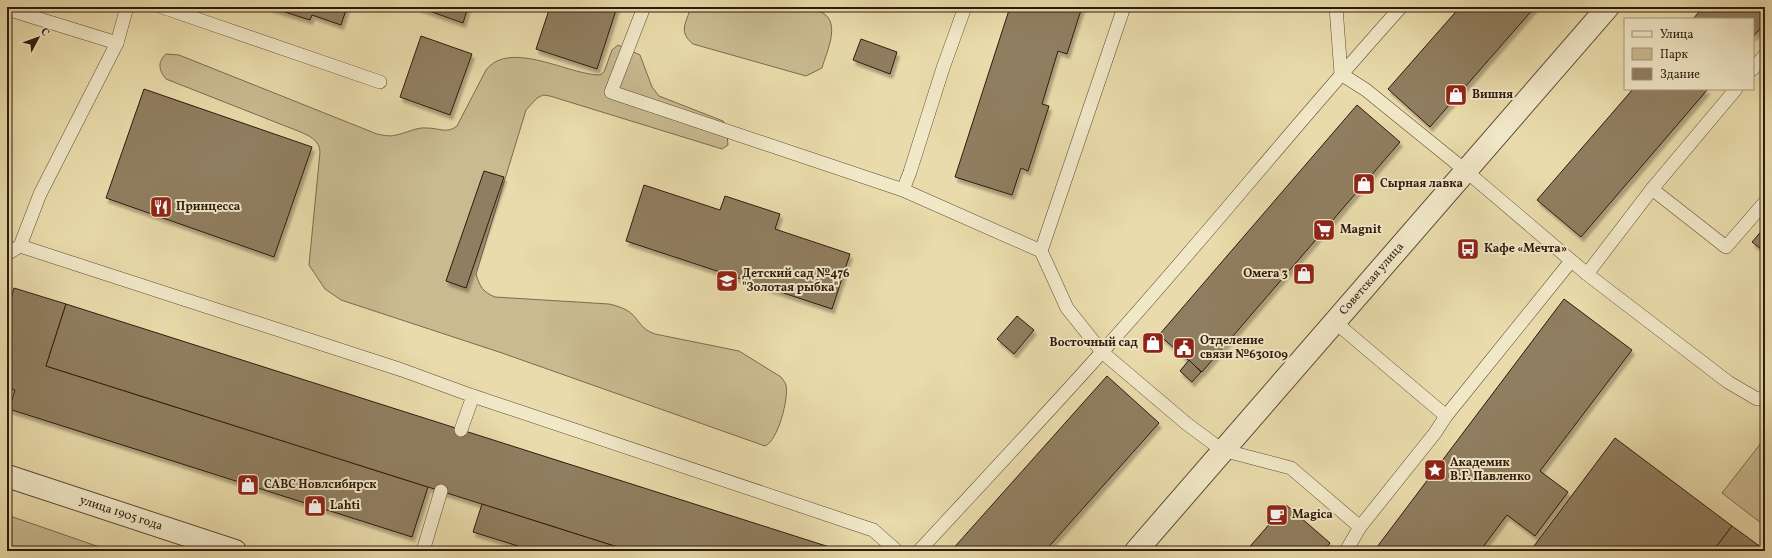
<svg xmlns="http://www.w3.org/2000/svg" width="1772" height="558" font-family="Vollkorn,serif">
<defs>
<filter id="shadow"><feDropShadow dx="2.5" dy="4.5" stdDeviation="1" flood-color="#0004"/></filter>
</defs>
<rect width="100%" height="100%" fill="#e9dbab"/>
<filter id="stains"><feTurbulence type="fractalNoise" baseFrequency=".005" numOctaves="4"/><feColorMatrix values="0 0 0 0 .2 0 0 0 0 .09 0 0 0 0 .02 0 0 0 .5 -.17"/></filter>
<radialGradient id="worn" r=".72"><stop offset=".6" stop-color="#630" stop-opacity="0"/><stop offset="1" stop-color="#630" stop-opacity=".3"/></radialGradient>
<g fill="#c9ba90" stroke="#7c6a4f">
<path d="M 691,7 L 804,7 C 810,9 817,10 823,13 C 841,24 826,53 822,68 L 806,76 L 693,44 C 678,32 686,23 691,7 Z"/>
<path d="M 618,45 L 640,55 L 652,87 L 659,96 L 723,121 L 726,125 L 728,145 L 722,149 L 550,96 L 543,95 L 537,98 L 526,110 L 476,274 C 480,287 483,292 495,297 L 609,304 C 617,306 625,308 632,314 C 641,323 641,329 655,334 L 739,351 L 781,377 C 783,380 785,382 786,385 C 789,398 778,441 765,446 L 502,353 L 341,300 L 325,289 L 309,265 L 320,152 C 320,140 308,135 298,131 L 166,79 C 159,71 157,62 166,54 L 179,55 L 377,134 C 383,135 390,137 396,135 C 407,133 416,127 427,128 C 439,128 447,134 457,126 L 486,70 C 510,39 569,75 600,75 L 604,72 L 612,50 Z"/>
<polygon points="1765,438 1765,526 1722,493"/>
<polygon points="7,515 111,551 7,551"/>
</g>
<g fill="#907e60" stroke="#2f1a0e" filter="url(#shadow)">
<polygon points="269,7 347,7 341,25 312,15 310,20"/>
<polygon points="418,7 468,7 463,23"/>
<polygon points="550,7 617,7 597,69 536,49"/>
<polygon points="1010,7 1082,7 1067,54 1058,51 1042,104 1049,106 1028,171 1021,168 1012,195 955,177"/>
<polygon points="1460,7 1535,7 1430,127 1388,89"/>
<polygon points="1703,7 1765,7 1765,23 1753,37 1753,19 1693,19"/>
<polygon points="421,36 472,54 450,115 400,97"/>
<polygon points="861,39 897,52 890,74 853,60"/>
<polygon points="144,89 312,147 274,257 106,198"/>
<polygon points="1633,89 1708,89 1581,237 1537,200"/>
<polygon points="1357,105 1400,142 1202,372 1159,335"/>
<polygon points="484,171 504,177 466,288 446,281"/>
<polygon points="644,185 720,210 725,196 780,214 775,229 850,254 832,309 626,241"/>
<polygon points="1765,227 1765,252 1752,242"/>
<polygon points="14,288 66,304 46,366 428,487 412,537 9,409 15,390 7,388 7,312"/>
<polygon points="1564,299 1632,350 1540,471 1568,492 1535,536 1507,515 1480,551 1374,551"/>
<polygon points="66,304 842,551 630,551 46,366"/>
<polygon points="1017,316 1034,330 1014,354 997,339"/>
<polygon points="1189,360 1201,372 1192,382 1180,371"/>
<polygon points="1107,376 1159,423 1045,551 951,551"/>
<polygon points="1615,438 1732,526 1713,551 1541,551 1534,546"/>
<polygon points="482,504 630,551 534,551 473,532"/>
<polygon points="1286,505 1330,543 1323,551 1246,551"/>
<polygon points="1732,526 1765,550 1765,551 1713,551"/>
</g>
<g fill="none" stroke-linecap="round" stroke-linejoin="round">
<g stroke="#5e4a35" stroke-width="14">
<g id="service">
<polyline points="162,7 380,82"/>
<polyline points="644,7 611,92 903,190 1041,251 1067,308 1102,352 1187,424 1222,450 1291,468 1360,527"/>
<polyline points="1336,7 1341,74 1366,90 1466,171 1587,274 1728,382 1757,399 1765,398"/>
<polyline points="7,9 117,43"/>
<polyline points="1753,69 1765,55"/>
<polyline points="1652,189 1726,247 1765,202"/>
<polyline points="903,190 910,172 943,68 965,7"/>
<polyline points="20,246 402,370 473,396 873,530 897,551"/>
<polyline points="1041,251 1124,7"/>
<polyline points="7,254 20,246 40,194 117,43 127,7"/>
<polyline points="1587,274 1652,189 1736,89"/>
<polyline points="1335,322 1446,416"/>
<polyline points="461,430 473,396"/>
<polyline points="423,551 441,491"/>
<path d="M 919,551 C 980,485 1042,419 1102,352 C 1204,239 1299,120 1401,7"/>
<polyline points="1346,551 1360,527 1435,433 1446,416 1571,261"/>
</g>
</g>
<g stroke="#5e4a35" stroke-width="24">
<g id="minor">
<path id="s1" d="M 7,476 L 235,551"/>
</g>
</g>
<g stroke="#5e4a35" stroke-width="24">
<g id="tertiary">
<path id="s2" d="M 1136,551 L 1608,7"/>
</g>
</g>
<use href="#service" stroke="#f1e8c8" stroke-width="13"/>
<use href="#minor" stroke="#f1e8c8" stroke-width="22"/>
<use href="#tertiary" stroke="#f1e8c8" stroke-width="22"/>
</g>
<defs>
<g id="shop-square" transform="scale(1.15)"><rect x="-9" y="-9" width="18" height="18" rx="4" fill="#8f2418" stroke="#f1e8c8"/><path d="M-5-2.5h2.3a2.7 3.5 0 0 1 5.4 0H5L5.5 6h-11ZM-1.5-2.5h3a1.5 2.3 0 0 0-3 0Z" fill="#fff"/></g>
<g id="restaurant-square" transform="scale(1.15)"><rect x="-9" y="-9" width="18" height="18" rx="4" fill="#8f2418" stroke="#f1e8c8"/><path d="M-5-6h1v4h1v-4h1v4h1v-4h1v5L-1.5 .5V6h-2V.5L-5-1ZM5-6V6H3V1.5H1.5Q1.5-4 5-6Z" fill="#fff"/></g>
<g id="supermarket-square" transform="scale(1.15)"><rect x="-9" y="-9" width="18" height="18" rx="4" fill="#8f2418" stroke="#f1e8c8"/><path d="M-6-5.5h2.5l.6 2H6L4.5 2H-2.5L-4.4-4H-6ZM-1.5 3.2a1.3 1.3 0 1 0 .1 0ZM3 3.2a1.3 1.3 0 1 0 .1 0Z" fill="#fff"/></g>
<g id="bus-square" transform="scale(1.15)"><rect x="-9" y="-9" width="18" height="18" rx="4" fill="#8f2418" stroke="#f1e8c8"/><path d="M-5-6H5V4H4V6H2V4H-2V6H-4V4H-5ZM-3.5-4V0h7V-4ZM-3.5 1.2v1.5H-2V1.2ZM2 1.2v1.5H3.5V1.2Z" fill="#fff"/></g>
<g id="school-square" transform="scale(1.15)"><rect x="-9" y="-9" width="18" height="18" rx="4" fill="#8f2418" stroke="#f1e8c8"/><path d="M0-5L7-2L0 1L-7-2ZM-4 1L0 2.5L4 1V4Q0 6-4 4Z" fill="#fff"/></g>
<g id="civic-square" transform="scale(1.15)"><rect x="-9" y="-9" width="18" height="18" rx="4" fill="#8f2418" stroke="#f1e8c8"/><path d="M-.6-6.5H3V-4.5H.6V-3L4-1V1h2V6H-6V1h2V-1L-.6-3ZM-1.2 2.5V6h2.4V2.5Z" fill="#fff"/></g>
<g id="sight-square" transform="scale(1.15)"><rect x="-9" y="-9" width="18" height="18" rx="4" fill="#8f2418" stroke="#f1e8c8"/><path d="M0-6L1.8-2.2L6-1.7L2.9 1.2L3.7 5.4L0 3.3L-3.7 5.4L-2.9 1.2L-6-1.7L-1.8-2.2Z" fill="#fff"/></g>
<g id="cafe-square" transform="scale(1.15)"><rect x="-9" y="-9" width="18" height="18" rx="4" fill="#8f2418" stroke="#f1e8c8"/><path d="M-5.5-4.5H6V0H3Q3 3.5 0 3.5H-2.5Q-5.5 3.5-5.5 0ZM3-3.2v2h1.7v-2ZM-6 4.5H4V6H-6Z" fill="#fff"/></g>
</defs>
<g fill-rule="evenodd">
<use href="#shop-square" x="1456" y="95"/>
<use href="#shop-square" x="1364" y="184"/>
<use href="#restaurant-square" x="161" y="207"/>
<use href="#supermarket-square" x="1324" y="230"/>
<use href="#bus-square" x="1468" y="249"/>
<use href="#shop-square" x="1304" y="274"/>
<use href="#school-square" x="727" y="281"/>
<use href="#shop-square" x="1153" y="343"/>
<use href="#civic-square" x="1184" y="348"/>
<use href="#sight-square" x="1435" y="470"/>
<use href="#shop-square" x="248" y="485"/>
<use href="#shop-square" x="315" y="506"/>
<use href="#cafe-square" x="1277" y="515"/>
</g>
<g text-anchor="middle" dominant-baseline="central" stroke-width="4" stroke-linejoin="round" paint-order="stroke">
<g font-size="12" font-weight="bold" fill="#2f1a0e" stroke="#f1e8c8" text-anchor="start">
<text x="1472" y="95">Вишня</text>
<text x="1380" y="184">Сырная лавка</text>
<text x="176" y="207">Принцесса</text>
<text x="1340" y="230">Magnit</text>
<text x="1484" y="249">Кафе «Мечта»</text>
<text x="742" y="274">Детский сад №476<tspan x="742" dy="14">"Золотая рыбка"</tspan></text>
<text x="1288" y="274" text-anchor="end">Омега 3</text>
<text x="1200" y="341">Отделение<tspan x="1200" dy="14">связи №630109</tspan></text>
<text x="1138" y="343" text-anchor="end">Восточный сад</text>
<text x="1450" y="463">Академик<tspan x="1450" dy="14">В.Г. Павленко</tspan></text>
<text x="264" y="485">САВС Новлсибирск</text>
<text x="330" y="506">Lahti</text>
<text x="1292" y="515">Magica</text>
</g>
<g font-size="12" fill="#2f1a0e" stroke="#f1e8c8">
<text stroke="none"><textPath href="#s2" startOffset="360">Советская улица</textPath></text>
<text stroke="none"><textPath href="#s1" startOffset="120">улица 1905 года</textPath></text>
</g>
</g>
<rect width="1772" height="558" fill="none" stroke="#e9dbab" stroke-width="24"/>
<rect x="8" y="8" width="1756" height="542" fill="none" stroke="#2f1a0e" stroke-width="2"/>
<rect x="12" y="12" width="1748" height="534" fill="none" stroke="#2f1a0e"/>
<rect x="1624" y="18" width="130" height="72" fill="#f1e8c8" stroke="#a3967e"/>
<rect x="1632" y="31" width="20" height="6" fill="#f1e8c8" stroke="#a3967e"/>
<text x="1660" y="38" font-size="12" fill="#2f1a0e">Улица</text>
<rect x="1632" y="48" width="20" height="12" fill="#c9ba90" stroke="#a3967e"/>
<text x="1660" y="58" font-size="12" fill="#2f1a0e">Парк</text>
<rect x="1632" y="68" width="20" height="12" fill="#907e60" stroke="#a3967e"/>
<text x="1660" y="78" font-size="12" fill="#2f1a0e">Здание</text>
<g transform="translate(38 38) rotate(49)" stroke="#f1e8c8" stroke-width="3" paint-order="stroke">
<path d="M0-3L7 15L0 10L-7 15Z" fill="#2f1a0e"/>
<text y="-6" font-size="11" font-weight="bold" text-anchor="middle" fill="#2f1a0e">С</text>
</g>
<rect width="100%" height="100%" filter="url(#stains)"/>
<rect width="100%" height="100%" fill="url(#worn)"/>
</svg>
